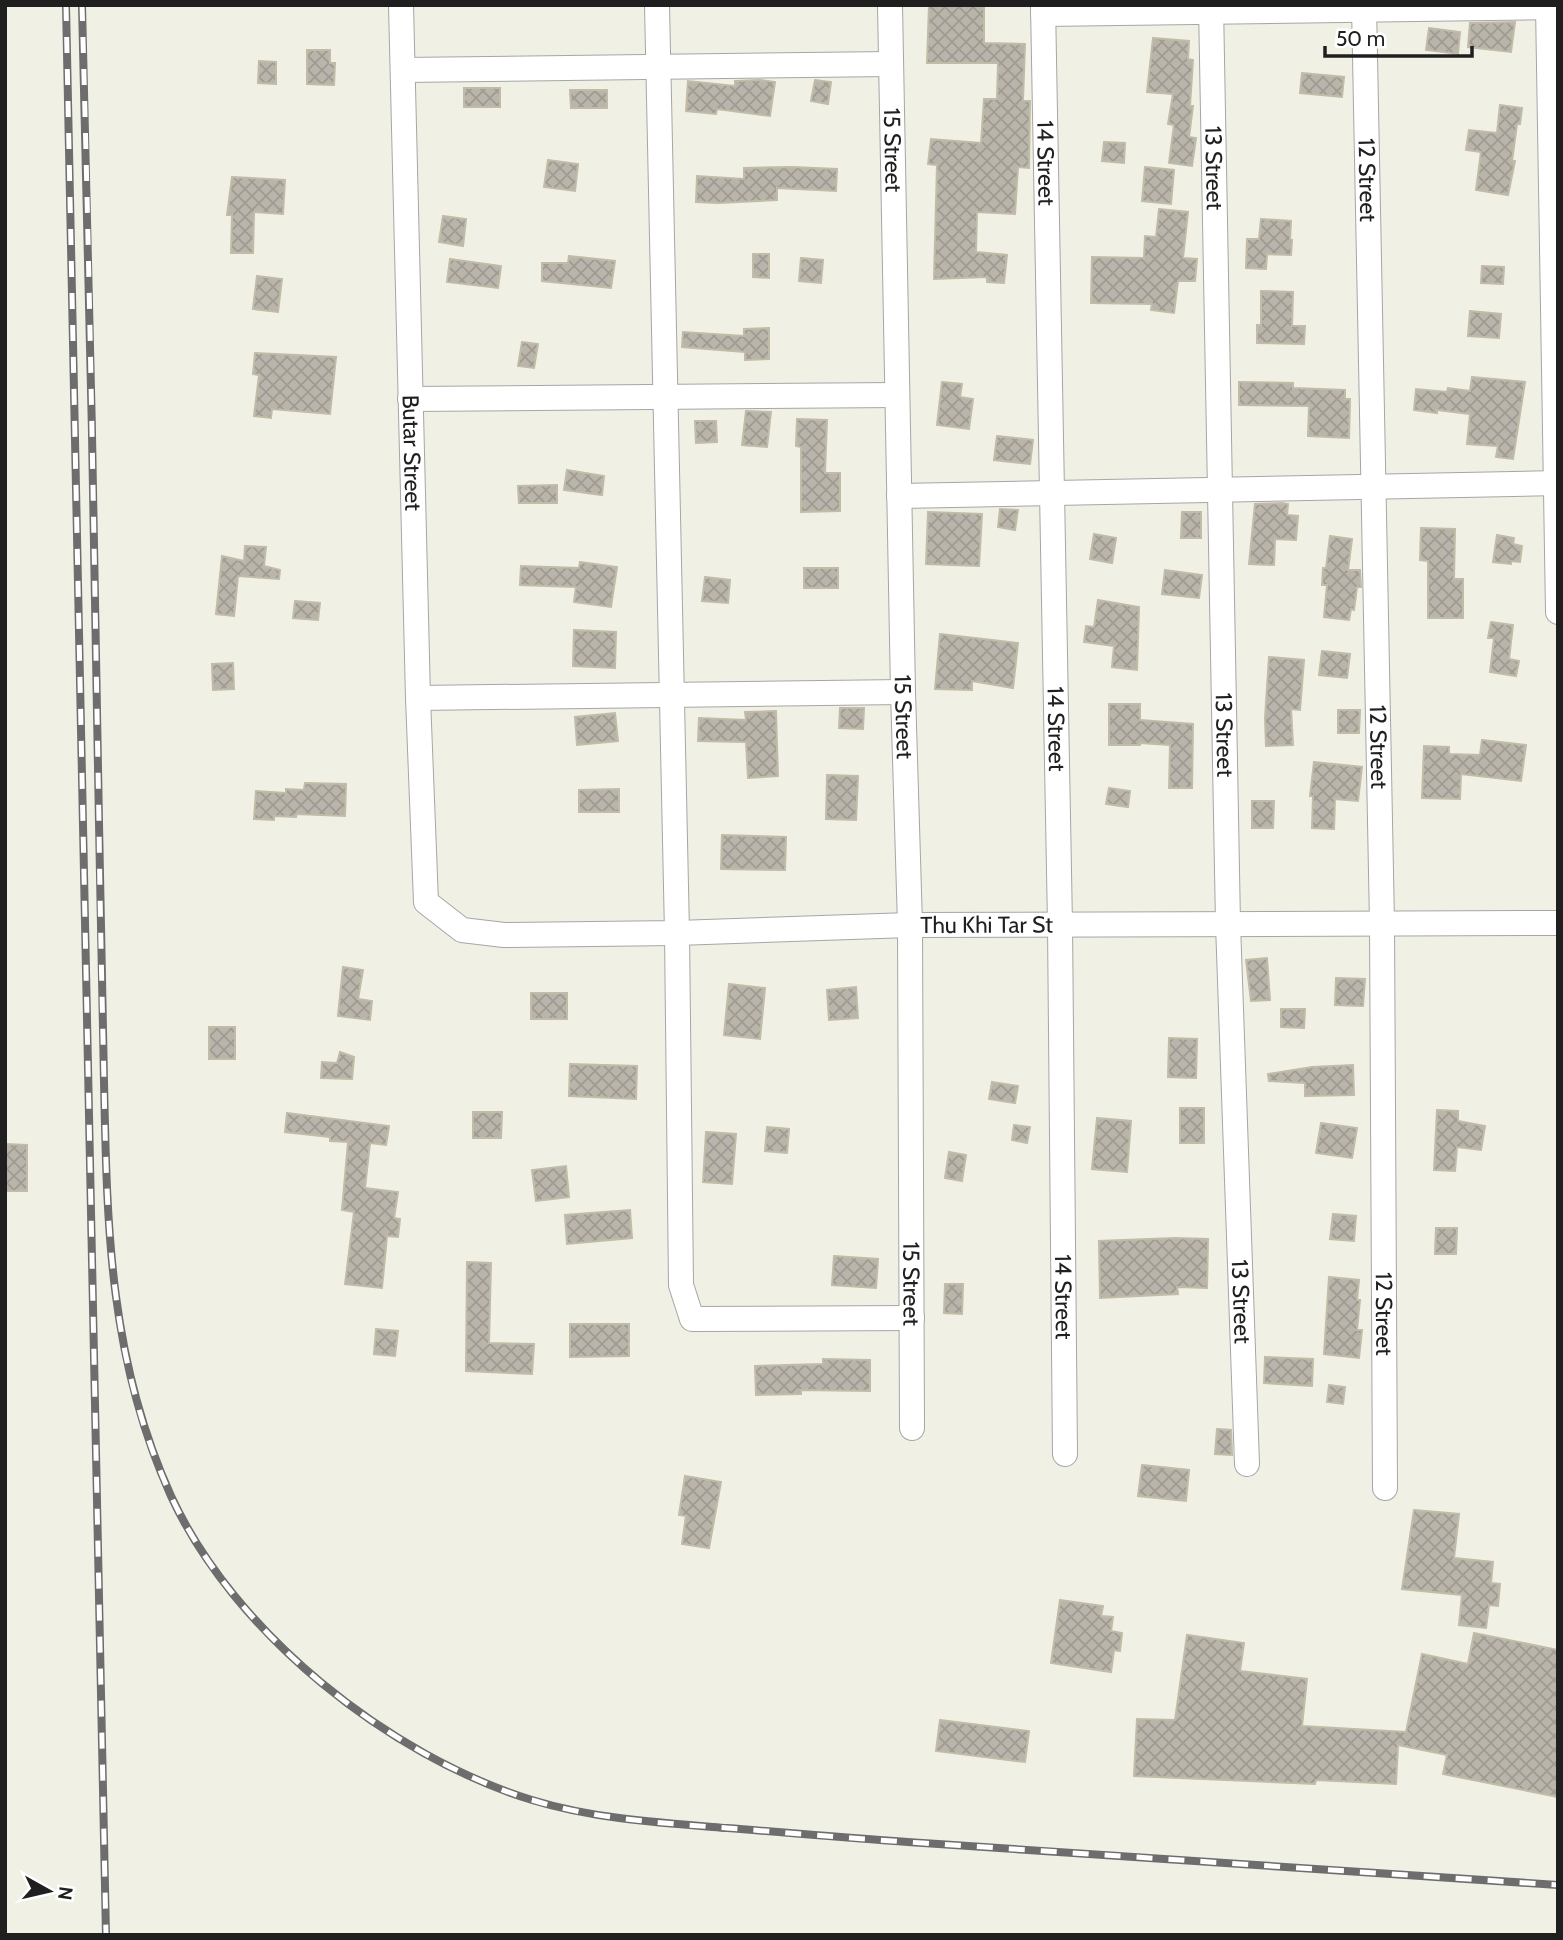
<svg xmlns="http://www.w3.org/2000/svg" width="1563" height="1940" font-family="Cabin,sans-serif">
<defs>
<pattern id="building-cross-hatch" width="8" height="8" patternUnits="userSpaceOnUse" patternTransform="scale(1.75)"><rect width="8" height="8" fill="#b9b5aa"/><path d="M0 0l8 8M0 8l8-8" fill="none" stroke="#9f9b92"/></pattern>
</defs>
<rect width="100%" height="100%" fill="#f0f0e5"/>
<g fill="url(#building-cross-hatch)" stroke="#c1bba7" stroke-width="2">
<polygon points="929,5 984,5 984,43 1025,44 1023,101 1030,101 1029,168 1018,167 1015,214 977,212 976,252 1007,255 1004,283 987,282 987,277 934,279 937,165 928,164 931,139 981,143 984,99 997,99 998,63 927,63"/>
<polygon points="1515,22 1511,52 1468,47 1470,23"/>
<polygon points="1429,28 1460,32 1458,54 1426,50"/>
<polygon points="1153,38 1189,41 1188,59 1193,60 1190,106 1193,106 1189,137 1196,138 1192,166 1169,163 1174,125 1168,124 1173,94 1147,92"/>
<polygon points="307,50 330,50 330,63 335,63 334,85 307,84"/>
<polygon points="259,61 276,62 276,84 258,83"/>
<polygon points="1302,73 1344,77 1342,97 1300,93"/>
<polygon points="760,80 775,82 770,116 717,109 716,114 686,111 688,81 735,86 735,81"/>
<polygon points="815,80 831,82 828,104 811,101"/>
<rect x="464" y="88" width="36" height="19"/>
<polygon points="570,90 607,90 607,108 571,108"/>
<polygon points="1500,105 1522,108 1520,124 1517,124 1512,161 1515,161 1508,195 1476,190 1481,152 1466,150 1469,130 1497,133"/>
<polygon points="1104,142 1125,143 1124,163 1102,161"/>
<polygon points="548,160 578,164 575,191 544,187"/>
<polygon points="792,167 837,169 836,191 777,188 777,200 718,203 696,202 697,176 744,179 744,168"/>
<polygon points="1145,167 1174,170 1171,204 1142,201"/>
<polygon points="232,177 285,180 283,214 254,212 253,253 231,253 232,215 227,215"/>
<polygon points="1159,209 1188,212 1183,258 1197,259 1195,281 1178,281 1174,313 1151,310 1152,304 1091,303 1092,257 1144,258 1145,236 1156,237"/>
<polygon points="443,216 466,219 463,246 439,242"/>
<polygon points="1261,219 1291,221 1290,240 1292,240 1291,255 1267,254 1266,269 1246,268 1247,239 1259,239"/>
<polygon points="753,254 769,254 769,278 753,277"/>
<polygon points="569,256 615,261 611,288 542,281 542,263 568,263"/>
<polygon points="801,258 823,260 821,283 799,281"/>
<polygon points="450,259 501,266 498,288 447,282"/>
<polygon points="1482,266 1504,267 1503,284 1481,283"/>
<polygon points="257,276 282,279 278,312 253,309"/>
<polygon points="1261,291 1293,292 1292,326 1305,326 1304,344 1257,343 1257,325 1261,325"/>
<polygon points="1470,311 1501,314 1499,338 1468,336"/>
<polygon points="769,328 769,359 745,360 745,352 682,347 683,332 744,336 744,329"/>
<polygon points="522,342 538,344 534,368 518,366"/>
<polygon points="255,353 336,357 330,414 272,409 271,418 254,416 259,375 253,374"/>
<polygon points="1472,377 1525,382 1513,459 1496,457 1498,446 1467,444 1470,414 1437,410 1437,413 1414,410 1416,389 1447,392 1448,388 1470,391"/>
<polygon points="942,382 962,384 960,397 973,399 969,429 937,425"/>
<polygon points="1239,382 1293,383 1293,388 1345,390 1345,399 1350,399 1349,438 1308,436 1309,406 1239,405"/>
<polygon points="746,411 771,412 767,447 742,445"/>
<polygon points="797,419 827,420 825,473 840,473 840,511 801,512 801,447 796,446"/>
<polygon points="695,421 716,421 717,442 696,443"/>
<polygon points="997,436 1033,440 1030,464 994,460"/>
<polygon points="567,470 604,476 602,495 564,490"/>
<polygon points="557,485 557,503 519,503 518,486"/>
<polygon points="1282,503 1288,504 1287,515 1298,516 1296,540 1275,539 1274,565 1249,564 1255,504"/>
<polygon points="1000,509 1018,510 1015,530 998,527"/>
<polygon points="928,512 982,514 979,566 926,564"/>
<polygon points="1182,512 1201,512 1201,538 1181,538"/>
<polygon points="1421,528 1455,529 1454,579 1463,579 1463,618 1428,618 1428,561 1420,560"/>
<polygon points="1094,534 1116,538 1112,563 1090,559"/>
<polygon points="1497,535 1514,538 1513,544 1522,546 1520,562 1511,561 1511,564 1493,562"/>
<polygon points="1330,536 1352,539 1348,570 1360,570 1361,587 1357,587 1354,610 1351,609 1349,620 1324,617 1327,585 1322,585 1323,568 1326,568"/>
<polygon points="245,546 266,547 264,566 280,570 279,579 238,576 234,616 216,614 222,556 244,561"/>
<polygon points="580,562 617,567 611,607 574,602 576,587 520,585 521,566 579,568"/>
<rect x="804" y="568" width="34" height="20"/>
<polygon points="1165,570 1202,575 1199,598 1162,594"/>
<polygon points="705,577 730,580 728,603 702,601"/>
<polygon points="1098,600 1139,607 1137,670 1112,667 1114,646 1084,642 1086,626 1094,627"/>
<polygon points="295,601 320,603 318,620 293,618"/>
<polygon points="1491,622 1513,625 1509,659 1519,661 1516,676 1490,672 1494,638 1488,638"/>
<polygon points="574,630 616,632 615,668 573,666"/>
<polygon points="940,634 1018,643 1013,688 972,681 972,690 935,689"/>
<polygon points="1322,651 1350,654 1347,678 1319,675"/>
<polygon points="1269,657 1304,660 1300,710 1291,709 1293,745 1266,746 1265,718"/>
<polygon points="233,663 234,689 213,690 212,664"/>
<polygon points="1109,704 1140,704 1140,720 1193,724 1192,788 1169,788 1170,745 1140,743 1140,745 1109,745"/>
<polygon points="840,708 864,708 863,729 839,728"/>
<polygon points="1338,710 1360,710 1359,733 1338,733"/>
<polygon points="776,711 778,776 748,778 746,742 698,741 699,718 746,720 745,712"/>
<polygon points="615,713 618,741 577,745 575,717"/>
<polygon points="1482,740 1526,745 1521,781 1461,774 1460,799 1422,798 1424,746 1449,747 1449,754 1480,755"/>
<polygon points="1314,762 1362,767 1358,801 1335,799 1334,829 1312,828 1313,796 1310,796"/>
<polygon points="827,775 858,776 856,820 826,819"/>
<polygon points="305,783 346,784 345,816 296,814 296,817 274,816 274,820 254,819 256,791 286,793 286,789 304,790"/>
<polygon points="1109,788 1130,791 1128,807 1106,804"/>
<polygon points="619,789 619,812 579,812 579,790"/>
<polygon points="1252,801 1274,801 1273,828 1252,828"/>
<polygon points="722,835 786,837 785,870 721,869"/>
<polygon points="1267,958 1270,1000 1251,1001 1246,960"/>
<polygon points="343,967 363,970 358,999 372,1001 370,1020 338,1016"/>
<polygon points="1336,978 1365,979 1363,1006 1335,1005"/>
<polygon points="729,984 765,988 760,1039 724,1035"/>
<polygon points="856,987 858,1018 829,1020 827,990"/>
<rect x="531" y="993" width="36" height="26"/>
<polygon points="1281,1009 1305,1009 1304,1028 1281,1027"/>
<rect x="209" y="1027" width="26" height="32"/>
<polygon points="1169,1038 1197,1039 1196,1078 1168,1077"/>
<polygon points="340,1052 354,1057 352,1079 321,1078 322,1062 337,1063"/>
<polygon points="570,1064 637,1066 636,1099 569,1096"/>
<polygon points="1353,1065 1354,1095 1305,1096 1305,1083 1269,1081 1268,1074 1312,1067"/>
<polygon points="992,1082 1018,1086 1015,1103 989,1099"/>
<rect x="1180" y="1108" width="24" height="35"/>
<polygon points="1437,1110 1458,1111 1458,1121 1485,1126 1481,1150 1457,1147 1455,1171 1434,1170"/>
<polygon points="473,1112 502,1112 501,1138 473,1138"/>
<polygon points="287,1113 389,1126 386,1145 370,1143 365,1188 398,1192 394,1218 400,1219 398,1237 387,1236 382,1288 345,1284 354,1212 342,1210 348,1142 330,1141 330,1137 285,1132"/>
<polygon points="1097,1118 1131,1121 1127,1172 1092,1169"/>
<polygon points="1321,1123 1357,1128 1352,1158 1316,1153"/>
<polygon points="1014,1125 1030,1127 1027,1143 1012,1140"/>
<polygon points="767,1127 789,1129 787,1153 765,1151"/>
<polygon points="706,1132 736,1134 732,1184 703,1182"/>
<polygon points="5,1144 27,1145 27,1191 5,1191"/>
<polygon points="949,1152 966,1155 962,1181 945,1178"/>
<polygon points="566,1166 569,1197 536,1201 532,1170"/>
<polygon points="630,1210 632,1238 567,1244 565,1215"/>
<polygon points="1333,1214 1356,1216 1354,1241 1330,1239"/>
<polygon points="1436,1228 1457,1228 1456,1254 1435,1254"/>
<polygon points="1175,1238 1208,1239 1207,1288 1177,1287 1178,1294 1100,1298 1099,1241"/>
<polygon points="834,1256 878,1259 876,1288 832,1285"/>
<polygon points="467,1262 491,1263 489,1343 534,1344 532,1374 466,1371"/>
<polygon points="1329,1277 1359,1280 1357,1300 1360,1300 1357,1330 1362,1330 1359,1358 1324,1354"/>
<polygon points="945,1284 963,1284 962,1314 944,1313"/>
<polygon points="570,1324 629,1324 629,1356 570,1357"/>
<polygon points="376,1329 398,1331 395,1356 374,1354"/>
<polygon points="1265,1357 1313,1359 1312,1386 1264,1383"/>
<polygon points="823,1359 870,1360 870,1391 801,1390 801,1394 756,1395 755,1366 823,1364"/>
<polygon points="1329,1385 1345,1387 1343,1404 1327,1402"/>
<polygon points="1217,1429 1231,1430 1232,1455 1215,1454"/>
<polygon points="1142,1465 1189,1470 1186,1501 1138,1496"/>
<polygon points="685,1476 721,1482 709,1548 682,1544 686,1516 679,1515"/>
<polygon points="1414,1510 1459,1514 1454,1558 1493,1562 1491,1583 1500,1584 1498,1606 1489,1605 1486,1628 1459,1625 1462,1595 1402,1589"/>
<polygon points="1060,1600 1103,1606 1101,1616 1113,1617 1111,1631 1122,1633 1120,1651 1114,1650 1111,1672 1051,1663"/>
<polygon points="1474,1633 1558,1650 1558,1797 1443,1774 1447,1755 1398,1745 1396,1784 1316,1780 1315,1784 1134,1776 1137,1719 1175,1720 1187,1635 1244,1643 1240,1671 1307,1679 1302,1726 1406,1732 1422,1654 1468,1664"/>
<polygon points="940,1720 1029,1731 1025,1762 936,1751"/>
</g>
<g fill="none" stroke-linecap="round" stroke-linejoin="round">
<g stroke="#a6a6a6" stroke-width="26">
<g id="minor">
<path id="s1" d="M 401,5 L 418,698 L 426,902 L 462,930 L 504,935 L 677,933 L 910,925 L 1558,923"/>
<polyline points="657,5 677,933 681,1285 692,1319 912,1318"/>
<path id="s2" d="M 890,5 L 903,692 L 910,925 L 912,1428"/>
<path id="s3" d="M 1043,5 L 1060,925 L 1065,1454"/>
<path id="s4" d="M 1211,5 L 1228,924 L 1247,1464"/>
<path id="s5" d="M 1364,5 L 1382,923 L 1385,1488"/>
<polyline points="1548,5 1558,612"/>
<polyline points="1043,14 1558,7"/>
<polyline points="403,70 891,64"/>
<polyline points="410,399 897,395"/>
<polyline points="899,496 1558,483"/>
<polyline points="418,698 903,692"/>
</g>
</g>
<use href="#minor" stroke="#fff" stroke-width="24"/>
<g stroke="#6d6d6d" stroke-width="8">
<g id="rail">
<polyline points="66,5 106,1935"/>
<path d="M 82,5 C 90,278 94,550 99,823 C 100,909 102,995 104,1081 C 107,1227 109,1359 171,1496 C 234,1633 389,1756 532,1800 C 594,1819 662,1823 727,1828 C 792,1833 857,1839 923,1843 C 1135,1857 1346,1871 1558,1885"/>
</g>
</g>
<use href="#rail" stroke="#fff" stroke-width="5" stroke-dasharray="16" stroke-linecap="butt"/>
</g>
<g text-anchor="middle" dominant-baseline="central" stroke-width="6" stroke-linejoin="round" paint-order="stroke">
<g font-size="23" fill="#1f1f1f" stroke="#fff">
<text stroke="none"><textPath href="#s2" startOffset="145">15 Street</textPath></text>
<text stroke="none"><textPath href="#s3" startOffset="158">14 Street</textPath></text>
<text stroke="none"><textPath href="#s4" startOffset="163">13 Street</textPath></text>
<text stroke="none"><textPath href="#s5" startOffset="175">12 Street</textPath></text>
<text stroke="none"><textPath href="#s1" startOffset="448">Butar Street</textPath></text>
<text stroke="none"><textPath href="#s2" startOffset="712">15 Street</textPath></text>
<text stroke="none"><textPath href="#s3" startOffset="724">14 Street</textPath></text>
<text stroke="none"><textPath href="#s4" startOffset="730">13 Street</textPath></text>
<text stroke="none"><textPath href="#s5" startOffset="742">12 Street</textPath></text>
<text stroke="none"><textPath href="#s1" startOffset="1468">Thu Khi Tar St</textPath></text>
<text stroke="none"><textPath href="#s2" startOffset="1279">15 Street</textPath></text>
<text stroke="none"><textPath href="#s3" startOffset="1292">14 Street</textPath></text>
<text stroke="none"><textPath href="#s4" startOffset="1297">13 Street</textPath></text>
<text stroke="none"><textPath href="#s5" startOffset="1309">12 Street</textPath></text>
</g>
</g>
<rect width="1563" height="1940" fill="none" stroke="#1f1f1f" stroke-width="14"/>
<g transform="translate(49 1891) rotate(98)" stroke="#ffffff" stroke-width="5" paint-order="stroke">
<path d="M0-5L12 26L0 18L-12 26Z" fill="#1f1f1f"/>
<text y="-10" font-size="19" font-weight="bold" text-anchor="middle" fill="#1f1f1f">N</text>
</g>
<path d="M1325 46v10h147v-10" fill="none" stroke="#1f1f1f" stroke-width="3.5"/>
<text x="1336" y="46" font-size="21" fill="#1f1f1f" stroke="#ffffff" stroke-width="5" paint-order="stroke">50 m</text>
</svg>
